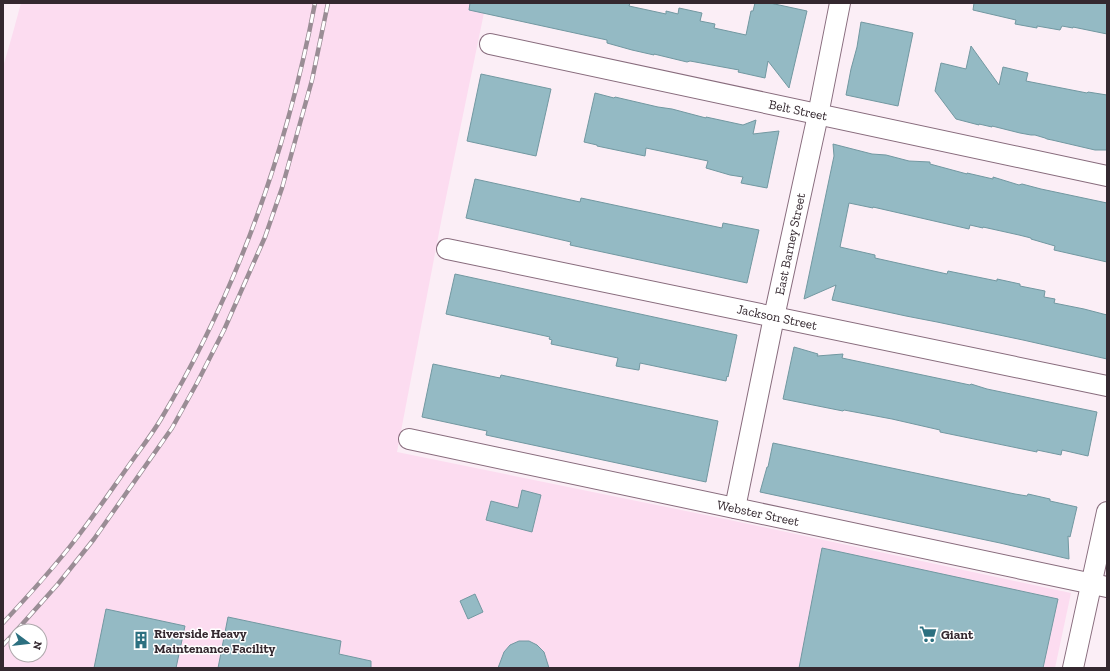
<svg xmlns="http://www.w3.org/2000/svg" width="1110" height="671" font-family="'Zilla Slab',serif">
<rect width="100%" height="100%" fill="#fbeef6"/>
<path fill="#fcdcf0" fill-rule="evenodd" d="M 21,3 L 486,3 L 442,217 L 397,452 L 730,520 L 1071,593 L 1055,668 L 3,668 L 3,67 L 12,36 ZM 16,631 L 40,631 L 40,655 L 16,655 Z"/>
<g fill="#94bac4" stroke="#7298a1">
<polygon points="470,3 630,3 629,6 666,14 666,11 678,14 679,8 702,13 700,21 715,24 714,28 746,35 751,11 753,11 755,3 770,3 807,11 789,88 768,61 765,78 738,72 739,70 690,61 687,62 654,54 654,55 632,50 607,43 607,40 469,10"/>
<polygon points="974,3 1107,3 1107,34 1073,27 1073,28 1062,26 1060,30 1037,26 1037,28 1015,24 1016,20 973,10"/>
<polygon points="861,22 913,33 898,106 846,95 851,69 857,47"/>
<polygon points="971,46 999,85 1003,67 1028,73 1026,81 1087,93 1088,92 1107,95 1107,150 1095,150 1052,140 1047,139 1045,138 1035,135 1031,135 1020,133 992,126 992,127 979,124 979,125 956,119 935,91 941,63 966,69"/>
<polygon points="481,74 551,89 536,156 467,141"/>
<polygon points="595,93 614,98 615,97 658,107 672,109 706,118 706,117 743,125 756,120 753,134 779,131 767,188 741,183 743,177 730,175 706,168 708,161 646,148 645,156 597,146 597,145 584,142"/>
<polygon points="833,144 872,154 886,155 909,161 930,162 930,164 967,174 967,173 993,179 993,177 1019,185 1022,184 1041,189 1107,203 1107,262 1054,250 1055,246 1031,239 1031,238 1019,235 983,227 983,228 970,225 969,229 873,207 873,208 849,203 840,247 875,255 875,258 947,274 948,271 997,281 997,279 1020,284 1020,286 1045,291 1044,297 1055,299 1054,303 1084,309 1107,315 1107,359 1023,340 937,322 906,316 832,300 836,285 804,299 834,156"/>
<polygon points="475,179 580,202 581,198 722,228 723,223 759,230 747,283 570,245 571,242 466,218"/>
<polygon points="455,274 737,335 728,377 727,376 726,381 640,363 639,370 638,370 616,366 618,358 551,344 552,340 549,339 550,337 446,314"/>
<polygon points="794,347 818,354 817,356 843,354 842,358 970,385 971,384 987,389 1097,412 1088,456 1062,450 1061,455 1037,450 1037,452 940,432 940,430 892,419 844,410 843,411 783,399"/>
<polygon points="433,364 500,378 501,375 718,421 706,482 486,435 487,431 422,417"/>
<polygon points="773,443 1015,494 1027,496 1028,494 1050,499 1050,501 1077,507 1070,537 1068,536 1069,559 1000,543 760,492 767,467 768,467"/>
<polygon points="522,490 541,495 532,532 486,520 491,501 518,508"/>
<polygon points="822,548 1058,599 1043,668 799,668"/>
<polygon points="475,594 483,612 468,619 460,601"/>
<polygon points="106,609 185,626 176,668 94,668"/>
<polygon points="228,617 341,641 339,654 371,661 371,668 218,668"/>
<polygon points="519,641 529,641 537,645 544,652 549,668 498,668 504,652 510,645"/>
</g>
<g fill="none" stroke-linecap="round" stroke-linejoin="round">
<g stroke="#886c7d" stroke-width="22">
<g id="street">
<polyline points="490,44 1107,176"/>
<polyline points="447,249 1107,386"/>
<polyline points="409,439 1107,587"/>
<polyline points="735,508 774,317 818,115 840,3"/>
<polyline points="1073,668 1107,512"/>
</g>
</g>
<use href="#street" stroke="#fff" stroke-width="20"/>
<g stroke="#9a8d95" stroke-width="4.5">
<g id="rail">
<path d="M 3,623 C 28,596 53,569 75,540 C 93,517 110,492 127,468 C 138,452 151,436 161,419 C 238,290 287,150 315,3"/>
<polyline points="16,631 58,584 94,539 172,428 197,383 224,330 265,237 282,188 312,80 328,3"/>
<polyline points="3,645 16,631"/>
</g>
</g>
<use href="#rail" stroke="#fff" stroke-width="3" stroke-dasharray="9" stroke-linecap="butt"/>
</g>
<defs>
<g id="supermarket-bare" transform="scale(1.38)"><path d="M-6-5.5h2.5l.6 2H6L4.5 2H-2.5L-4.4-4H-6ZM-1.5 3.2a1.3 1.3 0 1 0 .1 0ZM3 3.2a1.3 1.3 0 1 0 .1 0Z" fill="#2c7080" stroke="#fff" stroke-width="2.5" paint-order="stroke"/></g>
<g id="building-bare" transform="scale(1.38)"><path d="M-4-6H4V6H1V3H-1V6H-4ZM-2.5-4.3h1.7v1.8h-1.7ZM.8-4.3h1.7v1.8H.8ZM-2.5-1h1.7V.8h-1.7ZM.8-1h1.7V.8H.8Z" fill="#2c7080" stroke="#fff" stroke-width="2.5" paint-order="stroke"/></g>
</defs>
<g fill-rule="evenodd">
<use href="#supermarket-bare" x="928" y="634"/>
<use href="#building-bare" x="141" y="640"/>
</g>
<g text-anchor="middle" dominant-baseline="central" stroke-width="3" stroke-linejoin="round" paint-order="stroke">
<g font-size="13" fill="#34282f" stroke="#fff">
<text transform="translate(798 110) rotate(12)">Belt Street</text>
<text transform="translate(790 244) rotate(-78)">East Barney Street</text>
<text transform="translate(777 317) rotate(12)">Jackson Street</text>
<text transform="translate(758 513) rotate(12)">Webster Street</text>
</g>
<g font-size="13" font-weight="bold" fill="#34282f" stroke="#fff" text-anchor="start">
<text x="154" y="633">Riverside Heavy<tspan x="154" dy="15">Maintenance Facility</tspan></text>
<text x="941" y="634">Giant</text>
</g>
</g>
<rect width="1110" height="671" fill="none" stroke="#34282f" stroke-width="8"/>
<g transform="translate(28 643) rotate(105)"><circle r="19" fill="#ffffff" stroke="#aea9ac"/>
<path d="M0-3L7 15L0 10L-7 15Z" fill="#2c7080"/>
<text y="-6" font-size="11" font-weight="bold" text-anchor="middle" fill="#34282f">N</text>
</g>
</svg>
